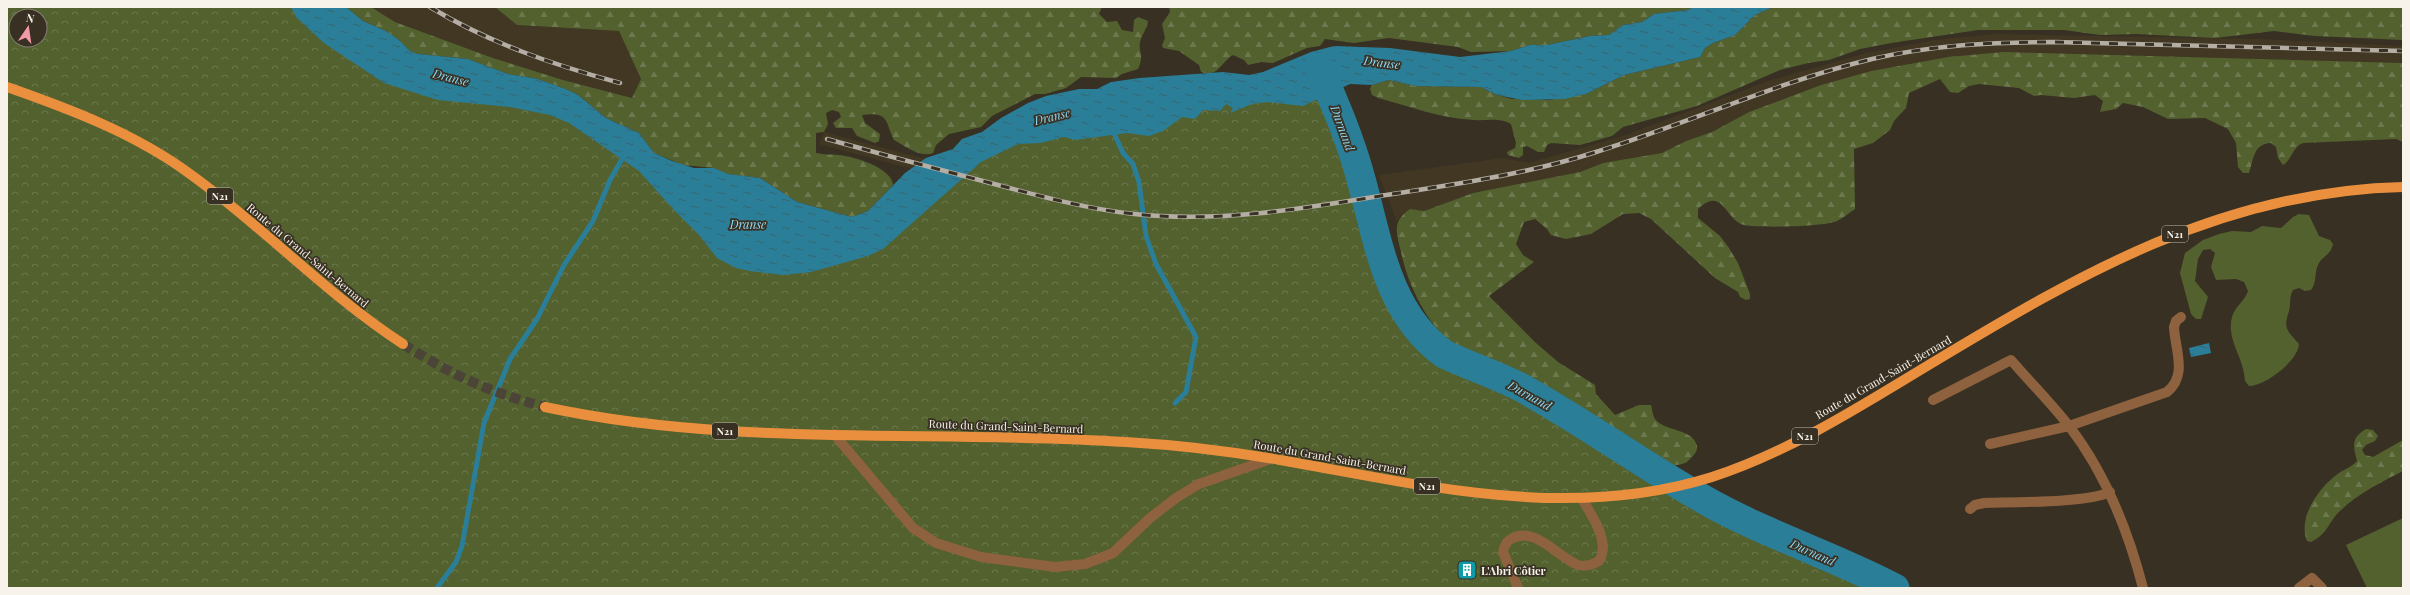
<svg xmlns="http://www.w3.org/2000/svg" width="2410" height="595" font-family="'Playfair Display',serif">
<defs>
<pattern id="forest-firs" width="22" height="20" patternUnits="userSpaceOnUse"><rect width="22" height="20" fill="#53612f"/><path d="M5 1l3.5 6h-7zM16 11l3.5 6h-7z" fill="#6c784d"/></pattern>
<pattern id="park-crowns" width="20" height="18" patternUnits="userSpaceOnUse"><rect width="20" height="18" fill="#53612f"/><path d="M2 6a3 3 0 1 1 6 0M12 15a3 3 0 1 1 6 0" fill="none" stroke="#6c784d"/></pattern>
<pattern id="water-ripples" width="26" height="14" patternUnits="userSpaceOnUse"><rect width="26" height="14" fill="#2a7e98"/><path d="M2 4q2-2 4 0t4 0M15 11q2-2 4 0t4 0" fill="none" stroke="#386673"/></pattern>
</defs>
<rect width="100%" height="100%" fill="#383023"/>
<g fill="#413722">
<polygon points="371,7 495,7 517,25 619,31 641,79 632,98 563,80 493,58 395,22"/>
<polygon points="1995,34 2261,39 2403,46 2403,63 2003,52 1948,57 1871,71 1821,85 1749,112 1712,132 1686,141 1662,153 1603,163 1580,172 1473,193 1424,211 1410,209 1400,216 1397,222 1379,175 1502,158 1528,163 1623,136 1768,81 1862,54 1934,40"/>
<polygon points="824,132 933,161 923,172 819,144"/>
</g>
<g fill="#53612f">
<path d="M 2299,214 L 2309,215 L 2319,236 L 2330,240 L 2333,244 C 2331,255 2322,256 2318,265 C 2314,274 2317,282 2311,290 L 2305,291 L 2299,288 L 2293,290 C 2289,297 2291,304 2289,311 C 2283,329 2287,330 2299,344 C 2298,361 2265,386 2249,386 L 2245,381 C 2244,357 2226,340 2232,317 C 2235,306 2245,301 2248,291 L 2244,282 L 2236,279 L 2216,280 L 2211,267 L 2215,253 L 2210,249 L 2203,250 L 2198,259 L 2195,281 L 2208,297 L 2201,319 L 2196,319 L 2191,314 L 2180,273 L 2185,253 L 2203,240 L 2219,234 L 2232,231 L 2251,232 L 2262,226 L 2281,228 L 2293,217 Z"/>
<polygon points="2403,518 2403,588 2367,588 2346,545"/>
</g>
<g fill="url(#forest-firs)">
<path d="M 346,7 L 371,7 L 395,22 L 493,58 L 563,80 L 632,98 L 641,79 L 619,31 L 517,25 L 495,7 L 1102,7 L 1099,14 L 1107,22 L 1117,21 L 1122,30 L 1133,32 L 1134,20 L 1138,17 L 1148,21 C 1147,29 1142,34 1140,42 C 1138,53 1145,53 1138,69 L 1122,74 L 1116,78 L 1081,77 L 1066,88 L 1045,94 L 1035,94 L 992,116 L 981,127 L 949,134 L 936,145 L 933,153 C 920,158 905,146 894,140 C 885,121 889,111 862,115 L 865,123 L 880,134 L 879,141 L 875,143 L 857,136 L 852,128 L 836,128 L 833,123 L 841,117 L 839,112 L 832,110 L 826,113 L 828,124 L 824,132 L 816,133 L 816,153 C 825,155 830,154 838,155 C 854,156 892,168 893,185 L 868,211 L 852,217 L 797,202 L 760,178 L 727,174 L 714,168 L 683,165 L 654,153 L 639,133 L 606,118 L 578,95 L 568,90 L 538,79 L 508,74 L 468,59 L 418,54 L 410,51 L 399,40 L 386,31 L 363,21 Z"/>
<path d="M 1169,7 L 1693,7 L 1688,10 L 1654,14 L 1642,22 L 1623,25 L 1609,35 L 1590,36 L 1547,45 L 1530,45 L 1511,51 L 1471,52 L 1458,47 L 1389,38 L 1354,43 L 1325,39 L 1320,46 L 1307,48 L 1273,63 L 1261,62 L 1248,65 L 1244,60 L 1233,55 C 1220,63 1218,78 1201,72 L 1199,65 L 1179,51 L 1163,48 L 1162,45 L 1165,38 L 1162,24 L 1170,12 Z"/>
<path d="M 1773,7 L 2403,7 L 2403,40 L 2315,36 L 2274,31 L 2215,38 L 2136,34 L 2100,35 L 2064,30 L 1978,30 L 1891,43 L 1860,49 L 1829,60 L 1808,63 L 1780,70 L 1697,106 L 1623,127 L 1612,136 L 1580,145 L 1551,143 L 1547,145 L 1544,152 L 1538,152 L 1527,146 L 1523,147 L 1523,155 L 1519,158 L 1508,155 L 1507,152 L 1515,148 L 1516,143 L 1511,124 C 1498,117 1489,121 1475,120 C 1441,119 1410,106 1378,98 L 1372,95 L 1370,89 L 1372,85 L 1388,80 L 1416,86 L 1481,87 L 1497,95 L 1512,99 L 1549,100 L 1586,94 L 1624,75 L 1700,57 L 1705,48 L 1713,43 L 1735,35 L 1755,15 Z"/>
<path d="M 2003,52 L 2403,63 L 2403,142 L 2396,139 L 2303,143 C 2292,147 2292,160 2283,165 L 2278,158 L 2276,147 L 2271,143 C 2253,144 2254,159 2249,173 L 2243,173 L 2238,167 L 2236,143 L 2228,129 L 2205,118 L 2168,119 L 2143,107 L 2123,103 L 2116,109 L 2100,112 L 2103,101 L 2095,95 L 2074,98 L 2041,95 L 2034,96 L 2019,88 L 1979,84 L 1969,86 L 1958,93 L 1950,92 L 1940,79 L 1909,93 L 1906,108 L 1894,121 L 1890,130 L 1873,143 L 1854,149 L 1855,209 C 1849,213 1843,218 1837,221 C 1823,227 1759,228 1744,225 C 1725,220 1723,185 1698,209 L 1698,218 L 1720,236 L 1729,248 L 1738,263 L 1750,294 L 1750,299 L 1746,300 L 1740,297 L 1738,292 L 1715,278 L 1651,219 L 1639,213 L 1623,214 L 1591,234 L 1566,239 L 1551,235 L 1547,229 L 1535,219 L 1524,222 L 1516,244 L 1523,255 L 1534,262 L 1489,296 L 1536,343 L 1558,362 L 1595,385 L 1596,394 L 1615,415 L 1639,405 L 1651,405 C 1652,409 1653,416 1655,419 C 1665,432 1693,428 1697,446 C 1698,452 1692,457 1688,461 C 1685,464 1681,464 1677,465 C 1645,470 1625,439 1603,423 C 1587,412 1572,401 1553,395 C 1522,376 1485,365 1455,345 C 1427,327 1407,282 1401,252 C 1396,232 1392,221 1410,209 L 1424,211 L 1473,193 L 1580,172 L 1603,163 L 1662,153 L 1686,141 L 1712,132 L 1749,112 L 1821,85 L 1871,71 L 1948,57 Z"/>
<path d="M 2366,429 L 2373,430 L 2378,436 L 2375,441 L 2366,445 L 2362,450 L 2365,455 L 2373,457 L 2403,440 L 2403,471 C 2382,482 2357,494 2340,511 C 2328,522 2329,533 2311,542 L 2307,541 C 2297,517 2320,486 2339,473 C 2345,469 2352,467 2357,461 C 2353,445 2351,438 2366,429 Z"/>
</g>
<path fill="url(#park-crowns)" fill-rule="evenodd" d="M 7,7 L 301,7 L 378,72 L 557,111 L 797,248 L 979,157 L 1026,128 L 1307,77 L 1346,108 L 1369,197 L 1388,286 L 1440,356 L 1589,420 L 1650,475 L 1792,549 L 1852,564 L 1900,588 L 7,588 ZM 16,16 L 40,16 L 40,40 L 16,40 Z"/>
<g fill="url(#water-ripples)">
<polygon points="291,7 346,7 363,21 386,31 399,40 410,51 418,54 468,59 508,74 538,79 568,90 578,95 606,118 639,133 654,153 672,161 694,168 714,168 728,174 760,178 797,202 852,217 868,211 905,173 926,158 953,149 962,139 982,132 1001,118 1028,103 1046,96 1079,89 1097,89 1111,82 1140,78 1223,72 1249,75 1263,72 1311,52 1334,46 1390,48 1460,57 1511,51 1530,45 1547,45 1590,36 1609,35 1623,25 1642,22 1654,14 1688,10 1693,7 1773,7 1755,15 1735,35 1713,43 1705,48 1700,57 1624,75 1586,94 1564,99 1522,100 1497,95 1481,87 1416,86 1388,80 1372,85 1350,84 1303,106 1268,102 1252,104 1230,113 1233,108 1226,104 1220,111 1203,110 1195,119 1182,117 1163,131 1149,136 1127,133 1075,140 1065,137 1040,143 1018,144 981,162 883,249 868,256 811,272 783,275 750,271 736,268 717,258 700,236 674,210 639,171 569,123 550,115 510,107 438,100 384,83 324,43 296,17"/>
<polygon points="2209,343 2211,353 2191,357 2189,348"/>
</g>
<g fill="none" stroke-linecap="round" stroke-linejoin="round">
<g stroke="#2a7e98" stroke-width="5">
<polyline points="1112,129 1123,153 1133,164 1139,182 1146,236 1156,264 1196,337 1186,392 1175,403"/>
<polyline points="437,588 456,562 462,546 484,423 510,359 537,319 564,265 593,221 610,180 625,154"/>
</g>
<path stroke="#2a7e98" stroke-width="29" d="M 1319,67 C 1334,102 1349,136 1359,172 C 1378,237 1385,311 1444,354 C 1469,366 1497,375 1522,388 C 1584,422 1641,464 1703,499 C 1764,534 1832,555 1895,588"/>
<path stroke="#4b4437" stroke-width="10" stroke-dasharray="10 5" stroke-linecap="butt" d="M 403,344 C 452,375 489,392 545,407"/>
<g stroke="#8e623e" stroke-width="10">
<path d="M 1933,400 L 2011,360 C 2030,382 2051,403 2069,426 C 2106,474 2128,530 2143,588"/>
<polyline points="834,434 913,528 936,543 981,557 1055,567 1085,564 1113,553 1150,518 1176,498 1199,484 1273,458"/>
<path d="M 1990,444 L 2069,426 L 2167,392 C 2188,375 2175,350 2174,327 L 2176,321 L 2181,317"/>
<path d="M 1970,509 L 1975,505 L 1984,503 C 2013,502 2087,503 2110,492"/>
<path d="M 1518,588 L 1503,552 C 1504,546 1506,542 1511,539 C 1535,525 1558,558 1578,565 C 1586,567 1592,565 1599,561 C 1611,542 1592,516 1582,499"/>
<polyline points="2299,588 2312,578 2322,588"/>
</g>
<g stroke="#e98f3d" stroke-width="10">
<path d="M 7,87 C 70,109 136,134 190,174 C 264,227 326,294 403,344"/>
<path d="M 545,407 C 735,448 932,429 1126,442 C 1177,445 1229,451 1280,460 C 1423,485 1569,522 1712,477 C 1789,452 1859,407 1927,366 C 2078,275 2221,191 2403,187"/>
</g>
<g stroke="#b4aea4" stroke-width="4.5">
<g id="rail">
<path d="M 430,7 C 489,43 554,65 620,83"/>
<path d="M 827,139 C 884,155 941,170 998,185 C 1043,197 1088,209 1134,214 C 1219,223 1302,209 1386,195 C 1456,184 1528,174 1596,152 C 1689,123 1777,82 1872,59 C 1932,45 1993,42 2054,42 L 2403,51"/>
</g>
</g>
<use href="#rail" stroke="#383023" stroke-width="3" stroke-dasharray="9" stroke-linecap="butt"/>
</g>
<defs>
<g id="building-square" transform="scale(1)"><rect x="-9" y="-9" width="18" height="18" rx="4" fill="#0f9aa8" stroke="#383023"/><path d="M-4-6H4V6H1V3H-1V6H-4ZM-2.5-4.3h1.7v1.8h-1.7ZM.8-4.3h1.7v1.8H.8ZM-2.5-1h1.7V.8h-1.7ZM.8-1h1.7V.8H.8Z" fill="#fff"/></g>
</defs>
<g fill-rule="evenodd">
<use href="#building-square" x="1467" y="570"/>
</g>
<g text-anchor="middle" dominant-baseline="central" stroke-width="3.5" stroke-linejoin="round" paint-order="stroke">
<g fill="#383023" stroke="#beb8ae" stroke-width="1">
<rect x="207" y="188" width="26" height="16" rx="3"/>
<rect x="2162" y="226" width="26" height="16" rx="3"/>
<rect x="712" y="423" width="26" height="16" rx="3"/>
<rect x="1792" y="428" width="26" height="16" rx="3"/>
<rect x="1414" y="478" width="26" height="16" rx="3"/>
</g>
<g font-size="10" font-weight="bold" fill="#f7f3ea">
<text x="220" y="196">N21</text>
<text x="2175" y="234">N21</text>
<text x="725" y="431">N21</text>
<text x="1805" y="436">N21</text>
<text x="1427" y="486">N21</text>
</g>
<g font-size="11" fill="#f7f3ea" stroke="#383023">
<text transform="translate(308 255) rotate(40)">Route du Grand-Saint-Bernard</text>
<text transform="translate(1883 377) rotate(-30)">Route du Grand-Saint-Bernard</text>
<text transform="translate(1006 426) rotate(2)">Route du Grand-Saint-Bernard</text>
<text transform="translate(1330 457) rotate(10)">Route du Grand-Saint-Bernard</text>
</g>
<g font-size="11" font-weight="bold" fill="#f7f3ea" stroke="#383023" text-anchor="start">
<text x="1481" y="570">L'Abri Côtier</text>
</g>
<g font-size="12" font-style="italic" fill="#8fdbf6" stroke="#383023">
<text transform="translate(1382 62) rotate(7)">Dranse</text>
<text transform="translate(451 77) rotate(14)">Dranse</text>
<text transform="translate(1052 116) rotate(-14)">Dranse</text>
<text transform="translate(1343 128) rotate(70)">Durnand</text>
<text x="748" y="224">Dranse</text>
<text transform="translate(1530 395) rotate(29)">Durnand</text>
<text transform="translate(1813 552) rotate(24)">Durnand</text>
</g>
</g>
<rect width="2410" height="595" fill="none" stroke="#f7f3ea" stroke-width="16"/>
<g transform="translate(28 28) rotate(13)"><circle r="19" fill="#383023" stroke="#847e73"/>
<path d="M0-3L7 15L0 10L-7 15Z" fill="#f39aa8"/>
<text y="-6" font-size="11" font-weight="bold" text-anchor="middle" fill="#f7f3ea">N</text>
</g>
</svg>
